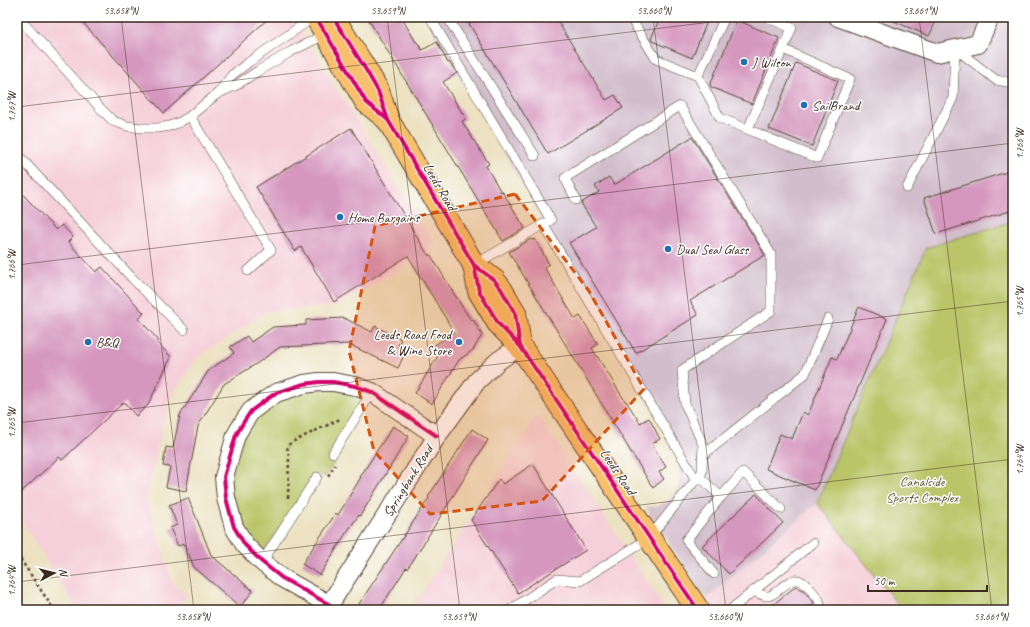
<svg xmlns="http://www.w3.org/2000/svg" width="1030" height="627" font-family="Caveat,sans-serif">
<rect width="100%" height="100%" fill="#fff"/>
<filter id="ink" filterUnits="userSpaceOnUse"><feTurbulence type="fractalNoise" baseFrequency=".025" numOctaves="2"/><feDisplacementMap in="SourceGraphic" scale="8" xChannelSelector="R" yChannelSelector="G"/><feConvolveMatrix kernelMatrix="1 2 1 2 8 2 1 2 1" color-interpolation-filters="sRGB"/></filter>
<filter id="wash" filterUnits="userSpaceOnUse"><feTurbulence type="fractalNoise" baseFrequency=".012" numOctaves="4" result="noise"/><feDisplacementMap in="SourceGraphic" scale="16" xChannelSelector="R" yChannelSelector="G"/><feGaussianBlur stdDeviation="0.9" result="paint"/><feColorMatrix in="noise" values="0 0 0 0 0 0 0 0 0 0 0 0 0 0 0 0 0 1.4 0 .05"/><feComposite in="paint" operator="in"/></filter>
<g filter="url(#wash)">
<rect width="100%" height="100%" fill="#ece2c2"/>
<g fill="#f5cfd9">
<polygon points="17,17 292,17 435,246 388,276 336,306 268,311 195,359 168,402 146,498 173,584 187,596 173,610 77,610 17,514"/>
<polygon points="537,415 666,610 411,610"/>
<polygon points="817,503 902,610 714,610 706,599"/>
</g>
<polygon fill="#d1bdcb" points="425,17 1013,17 1013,221 926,248 817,503 706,599 646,507 658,506 671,499 680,484 678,453"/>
<g fill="#b9c567" stroke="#7a7842">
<polygon points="1013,221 1013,610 902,610 817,503 926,248"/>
<polygon points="303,387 368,393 328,456 335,461 325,477 317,473 293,509 261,555 249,544 229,499 233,456 254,412"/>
</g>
<g id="blocks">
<g fill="#d597be">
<polygon points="78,17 270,17 164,113"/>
<polygon points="367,17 401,17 416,42 417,42 422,50 437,42 448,63 449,62 457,73 443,82 466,119 462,121 464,125 489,164 486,166 501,192 502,191 525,228 503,241"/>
<polygon points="465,17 555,17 606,100 615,95 623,108 548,154"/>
<polygon points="660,17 709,17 692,58 652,41 651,39"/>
<polygon points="884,17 938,17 929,36"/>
<polygon points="737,20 779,38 752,104 711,87 710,85"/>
<polygon points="796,63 838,81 812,146 769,129"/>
<polygon points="351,128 428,255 430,254 461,305 471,320 473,319 482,335 473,350 459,360 432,404 415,393 438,356 429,349 454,332 408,256 334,302 301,247 295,251 256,187"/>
<polygon points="692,137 765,255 690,301 698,315 636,353 569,243 596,227 581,203 599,192 595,186 609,177 614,185"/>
<polygon points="1013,170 1013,210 936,234 924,198"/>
<polygon points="17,188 56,230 62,225 73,237 68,242 96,272 102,267 144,313 139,319 159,341 157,342 171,357 148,405 136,416 124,402 62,460 59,457 17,496"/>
<polygon points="531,239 532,240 535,239 549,264 544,267 575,319 580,316 598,344 592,348 625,401 626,401 640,423 649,418 660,439 652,444 666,467 659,472 664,479 653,488 509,252"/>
<polygon points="859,307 887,319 815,490 766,469 780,434 792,439 803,412 808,415 832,357 837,359"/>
<polygon points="344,318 372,332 375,326 401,339 398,345 407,349 398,368 348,344 280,347 256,364 224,384 198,426 186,491 166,487 170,467 163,466 166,447 173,448 180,415 209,370 234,353 230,347 247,336 251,342 273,327 306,325 306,320"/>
<polygon points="393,426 409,436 360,516 359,515 346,533 320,575 302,564 336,513 338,515 361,477 360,477"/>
<polygon points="472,429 488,440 412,562 407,569 406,568 379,610 355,610 429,498 428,497"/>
<polygon points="533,464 586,550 518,593 471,520 499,479 503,484"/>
<polygon points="756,494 783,523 729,574 702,546"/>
<polygon points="188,498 196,517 211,555 253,591 240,607 194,567 184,544 178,546 170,528 177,525 169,505"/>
<polygon points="796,586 803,590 814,603 805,610 766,610"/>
</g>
</g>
</g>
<g filter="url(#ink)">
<use href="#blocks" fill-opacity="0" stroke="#564637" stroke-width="1"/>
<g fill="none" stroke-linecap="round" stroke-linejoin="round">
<g stroke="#564637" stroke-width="10">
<g id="lane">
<polyline points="18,17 101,109 113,121 127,126 141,128 158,128 170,126 180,122 190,116 217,94 235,86 258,71 292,51 314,40 326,33"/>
<polyline points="430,17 551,220 474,265"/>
<polyline points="447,17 535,156"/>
<polyline points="630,17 656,59 698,76 720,118 817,158 850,79 783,49 792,28 766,17"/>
<polyline points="956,49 996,80 1013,83"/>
<polyline points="698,76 725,17"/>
<polyline points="218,93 232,75 249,62 314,17"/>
<polyline points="190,116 271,250 248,271"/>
<polyline points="748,129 783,49"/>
<polyline points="17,154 133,279 184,330"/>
<polyline points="907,188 953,98 955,49"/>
<polyline points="543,224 696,480"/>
<polyline points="333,453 372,392"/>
<polyline points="702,456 805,374 828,319"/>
<polyline points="699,476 721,497 686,540 714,574"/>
<polyline points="721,497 743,472 781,509"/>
<polyline points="262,562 317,477"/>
<path d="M 753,591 C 757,593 763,596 768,596 C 771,596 774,593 776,592 C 792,579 797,573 812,591 C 818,598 821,600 820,610"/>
<polyline points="510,610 557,579 580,581 649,538 702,472 703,445 685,404 682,370 771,311 771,254 680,106 565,178 576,200"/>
<polyline points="730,610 813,543"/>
</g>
</g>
<g stroke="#564637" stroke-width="20">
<g id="street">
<polyline points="838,17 937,53 978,44 990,17"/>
<polyline points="330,605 282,578 262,562 245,545 234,527 226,498 224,477 236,435 243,423 251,411 263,402 276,393 304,384 319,382 333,382 355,386 372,392 437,436"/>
<polyline points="326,610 437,436 477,381 498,361 520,346"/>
</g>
</g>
<g stroke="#564637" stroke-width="24">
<g id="primary">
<polyline points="316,17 366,102 387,119"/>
<polyline points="333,17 366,70 378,91 388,120 474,265 479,291 498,323 520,346 698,610"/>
<polyline points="474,265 494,280 501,289 515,313 520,346"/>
</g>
</g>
<g stroke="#564637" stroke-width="2.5" stroke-dasharray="3 3" stroke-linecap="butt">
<polyline points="328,476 335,465"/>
<polyline points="288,498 289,457 287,446 292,442 340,419"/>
<polyline points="17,554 54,610"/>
</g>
<use href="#lane" stroke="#fff" stroke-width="9"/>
<use href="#street" stroke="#fff" stroke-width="18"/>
<use href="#primary" stroke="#f8bf6c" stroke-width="22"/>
<g stroke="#fff" stroke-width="6">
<g id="cycleway">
<polyline points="316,17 366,102 388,120"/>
<polyline points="333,17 366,70 378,91 388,120 474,265 479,291 498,323 520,346 698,610"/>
<polyline points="474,265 494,280 501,289 515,313 520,346"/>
<polyline points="330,605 282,578 262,562 245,545 234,527 226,498 224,477 236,435 243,423 251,411 263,402 276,393 304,384 319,382 333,382 355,386 372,392 437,436"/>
</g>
</g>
<use href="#cycleway" stroke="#d6006c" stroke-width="4"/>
</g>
</g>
<path fill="#d7540e" fill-opacity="0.2" stroke="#d7540e" stroke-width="3" stroke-dasharray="8 5" stroke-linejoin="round" d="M 515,194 L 589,291 L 644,389 L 542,501 L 430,514 L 374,451 L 349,351 L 375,226 Z"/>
<path fill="none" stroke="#3b2a1e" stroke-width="1" stroke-opacity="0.45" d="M 121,17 L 194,610M 387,17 L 460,610M 653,17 L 726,610M 919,17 L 992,610M 17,107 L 752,17M 17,265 L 1013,143M 17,423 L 1013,301M 17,582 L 1013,459"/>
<g fill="#1f6fb2" stroke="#fff" stroke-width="1.5">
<circle cx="744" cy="62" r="4"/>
<circle cx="804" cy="105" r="4"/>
<circle cx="340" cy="217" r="4"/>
<circle cx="668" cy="249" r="4"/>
<circle cx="88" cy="342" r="4"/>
<circle cx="459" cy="342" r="4"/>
</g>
<g text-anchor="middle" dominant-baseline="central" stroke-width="3" stroke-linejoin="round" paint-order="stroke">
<g font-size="14" fill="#3b2a1e" stroke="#fff" text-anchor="start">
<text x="752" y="62">J Wilson</text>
<text x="812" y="105">SailBrand</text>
<text x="348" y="217">Home Bargains</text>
<text x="676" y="249">Dual Seal Glass</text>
<text x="451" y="334" text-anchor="end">Leeds Road Food<tspan x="451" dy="16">&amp; Wine Store</tspan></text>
<text x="96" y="342">B&amp;Q</text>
</g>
<g font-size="14" fill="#3b2a1e" stroke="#fff">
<text transform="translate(440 187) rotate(60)">Leeds Road</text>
<text transform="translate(618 472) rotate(56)">Leeds Road</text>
<text transform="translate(408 481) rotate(-58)">Springbank Road</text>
</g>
<g font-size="14" fill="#615834" stroke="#fff">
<text x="922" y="481">Canalside<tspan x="922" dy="16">Sports Complex</tspan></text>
</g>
</g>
<rect width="1030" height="627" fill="none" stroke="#fff" stroke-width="44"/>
<g transform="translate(54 573) rotate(83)" stroke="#ffffff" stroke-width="3" paint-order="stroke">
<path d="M0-3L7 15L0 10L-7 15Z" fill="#3b2a1e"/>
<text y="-6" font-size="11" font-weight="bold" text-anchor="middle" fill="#3b2a1e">N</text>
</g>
<path d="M868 585v6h119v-6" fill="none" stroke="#3b2a1e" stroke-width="2"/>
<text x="874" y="585" font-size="12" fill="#3b2a1e" stroke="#ffffff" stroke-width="3" paint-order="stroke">50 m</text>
<rect x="22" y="22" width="986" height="583" fill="none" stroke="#3b2a1e" stroke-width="1.5"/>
<g font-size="10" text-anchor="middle" fill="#3b2a1e">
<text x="121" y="14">53.658°N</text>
<text x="388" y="14">53.659°N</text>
<text x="654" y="14">53.660°N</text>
<text x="920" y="14">53.661°N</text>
<text transform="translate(11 107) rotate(-90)" y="4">1.767°W</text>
<text transform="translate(1019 144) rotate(-90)" y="4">1.766°W</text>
<text transform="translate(11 265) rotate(-90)" y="4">1.766°W</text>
<text transform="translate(1019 302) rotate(-90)" y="4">1.765°W</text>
<text transform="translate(11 423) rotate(-90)" y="4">1.765°W</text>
<text transform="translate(1019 460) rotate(-90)" y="4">1.764°W</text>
<text transform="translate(11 581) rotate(-90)" y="4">1.764°W</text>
<text x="193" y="620">53.658°N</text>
<text x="459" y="620">53.659°N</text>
<text x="725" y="620">53.660°N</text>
<text x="991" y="620">53.661°N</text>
</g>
</svg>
